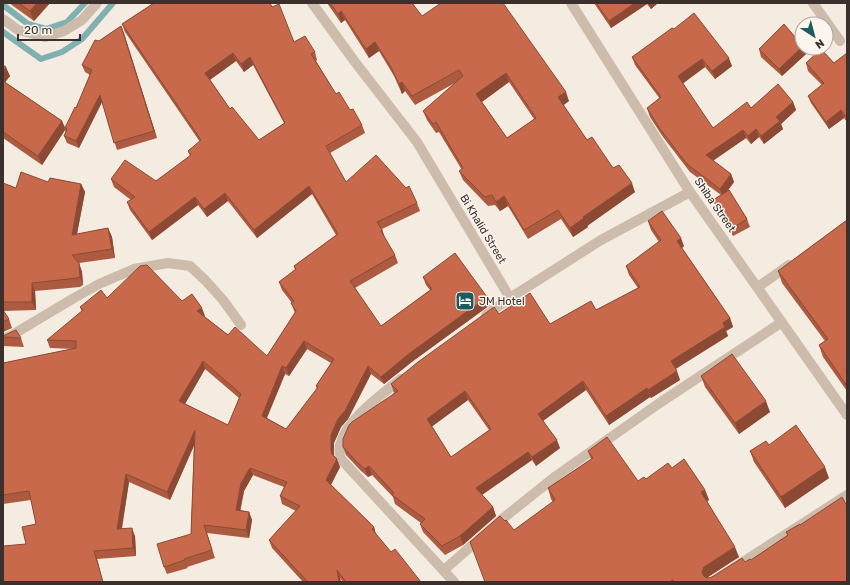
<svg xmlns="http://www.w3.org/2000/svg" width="850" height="585" font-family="Rubik,sans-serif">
<rect width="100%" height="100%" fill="#f4ebe1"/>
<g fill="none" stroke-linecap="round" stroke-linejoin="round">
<g stroke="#7fb0b2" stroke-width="6">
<polyline points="3,5 28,24 46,29 67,22 85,3"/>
<polyline points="3,32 41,59 62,52 82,39 113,3"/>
</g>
<g stroke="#cdbbac" stroke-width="10">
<polyline points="312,3 355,62 417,142 510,298 601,240 690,192"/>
<polyline points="571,3 690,192 847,415"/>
<polyline points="813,3 840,41"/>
<polyline points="3,19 18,30 45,37 64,31 82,20 97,3"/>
<polyline points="758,287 789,265"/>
<polyline points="486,315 510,298"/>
<polyline points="3,339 12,335 74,298 99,284 134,269 168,263 190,266 205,280 223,300 241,325"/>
<path d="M 401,379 C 381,395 347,419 340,445 C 339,449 340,454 340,458 L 454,582"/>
<polyline points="444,570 501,520 556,476 658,404 782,322"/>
<polyline points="712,582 847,495"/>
</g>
</g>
<g fill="#ac5a40" fill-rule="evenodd">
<polygon points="9,3 50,3 34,21"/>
<path d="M 150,3 L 270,3 L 272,7 L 294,42 L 315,52 L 317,60 L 316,61 L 336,94 L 362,125 L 365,133 L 330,153 L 346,182 L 417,203 L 420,211 L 382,229 L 385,238 L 395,255 L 398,263 L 355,288 L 381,326 L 430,290 L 426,285 L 423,277 L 487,297 L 490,305 L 413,361 L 384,384 L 371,374 L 348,419 L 341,427 L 334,443 L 334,456 L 340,467 L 331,485 L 374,527 L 376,535 L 391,552 L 421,582 L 343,582 L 340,578 L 341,582 L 303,582 L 272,548 L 269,540 L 296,511 L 282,504 L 280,496 L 284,487 L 253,475 L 244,491 L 240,510 L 249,512 L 252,520 L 249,538 L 207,533 L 215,558 L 187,567 L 188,568 L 167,574 L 164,567 L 191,534 L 194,446 L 170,500 L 129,482 L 122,529 L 135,536 L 136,556 L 97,559 L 103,582 L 3,582 L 26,544 L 36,524 L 31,500 L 3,504 L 3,363 L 75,349 L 50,348 L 47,340 L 82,312 L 80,307 L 107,298 L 182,301 L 205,316 L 204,316 L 228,335 L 267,356 L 295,313 L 291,303 L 292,303 L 282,290 L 279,282 L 295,270 L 294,266 L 336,235 L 312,194 L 257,238 L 228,201 L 207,217 L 198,205 L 152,240 L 130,210 L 127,202 L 131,200 L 114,187 L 111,179 L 156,181 L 190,156 L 188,151 L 200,142 L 125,32 L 122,24 L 151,5 ZM 236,61 L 244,72 L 253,65 L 284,123 L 259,140 L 230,109 L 210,80 ZM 307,349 L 331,363 L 316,386 L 317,389 L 286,429 L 267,418 L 285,374 L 289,376 ZM 205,369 L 239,398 L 228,425 L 185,404 Z"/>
<path d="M 327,3 L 412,3 L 422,16 L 569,101 L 563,105 L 587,140 L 635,192 L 587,226 L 588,227 L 573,237 L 561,219 L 528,239 L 508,206 L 500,211 L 495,205 L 488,206 L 463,180 L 459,171 L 462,170 L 439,132 L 436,133 L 427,120 L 423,111 L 455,83 L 415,105 L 405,91 L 402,94 L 394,76 L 379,51 L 369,58 L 345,20 L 341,23 ZM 509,82 L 534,119 L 507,138 L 482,102 Z"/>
<polygon points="594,3 658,3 651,9 647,4 611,28"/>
<polygon points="121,26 157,138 117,150 102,102 79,148 67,143 64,136 66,132 65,130 42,165 3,138 3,65 10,76 5,82 62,121 65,127 76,108 90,75 85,72 82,65 99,41"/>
<polygon points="674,29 732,66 715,79 705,67 682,83 713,128 751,108 793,102 796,110 781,124 783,129 764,144 759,137 751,144 746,138 713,161 731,174 734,182 728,190 747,219 750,227 733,236 716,207 713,200 721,195 690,172 663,137 650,117 647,108 660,99 635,65 632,57"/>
<polygon points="759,49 806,54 782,76 761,57"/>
<polygon points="847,53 847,122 844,118 829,129 811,103 808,96 822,85 808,71 806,63 834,63"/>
<polygon points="48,182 81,184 85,192 77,234 108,228 112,237 115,258 79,263 82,272 83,285 80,287 35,291 36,310 3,311 9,319 12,328 3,332 3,183 16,188"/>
<polygon points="847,220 847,391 823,357 819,345 825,341 782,283 778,271"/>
<path d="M 648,221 L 684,246 L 682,248 L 730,318 L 733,327 L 726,331 L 728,336 L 675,369 L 680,380 L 651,398 L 650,397 L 609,425 L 586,390 L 543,421 L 560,448 L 536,466 L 532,460 L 482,495 L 493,507 L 496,516 L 463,545 L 445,555 L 423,532 L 420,524 L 421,523 L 395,504 L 393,497 L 372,475 L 368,477 L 360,470 L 346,455 L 343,447 L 394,393 L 391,384 L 499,314 L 550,324 L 596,310 L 638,288 L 629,275 L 626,266 L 659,242 L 651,230 ZM 468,400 L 489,430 L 451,457 L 432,426 Z"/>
<polygon points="3,336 21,338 24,347 3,346"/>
<polygon points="701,376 770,412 739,434 705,387"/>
<polygon points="769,445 829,478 785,508 754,462 750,451"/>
<polygon points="588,451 638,481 646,479 672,468 705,490 709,500 707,501 739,557 708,577 708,578 712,577 751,560 788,536 786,532 847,582 485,582 505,521 514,530 553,502 551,499 548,488 591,459"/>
</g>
<g fill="#8c4a34">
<polygon points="37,3 50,3 34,21 30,11"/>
<polygon points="635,3 646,3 647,4 611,28 609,21"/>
<polygon points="648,3 658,3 651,9"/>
<polygon points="341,11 345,20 341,23 338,14"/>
<polygon points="121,26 124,33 157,138 154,131"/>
<polygon points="375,42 379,51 369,58 366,49"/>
<polygon points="802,47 802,48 804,48 806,54 782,76 779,69"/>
<polygon points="233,53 236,61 208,81 205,73"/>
<polygon points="250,57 253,65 244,72 241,64"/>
<polygon points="729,58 732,66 715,79 712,71"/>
<polygon points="702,59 705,67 681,85 678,76"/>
<polygon points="6,67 10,76 3,85 3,72"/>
<polygon points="506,73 509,82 480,103 476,94"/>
<polygon points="402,82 405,91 402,94 399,84"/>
<polygon points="566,92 569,101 561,107 558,97"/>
<polygon points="100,95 102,102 79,148 76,141"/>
<polygon points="793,102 796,110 781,124 783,129 764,144 761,136 776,117"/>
<polygon points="841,110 844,118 829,129 826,122"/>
<polygon points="62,121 65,130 42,165 38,156"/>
<polygon points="756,129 759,137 751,144 748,136"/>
<polygon points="743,130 746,138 709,163 706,155"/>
<polygon points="731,174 734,182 723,197 720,189"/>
<polygon points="632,183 635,192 587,226 588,227 573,237 570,228 583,217"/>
<polygon points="81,184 85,192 75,244 72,235"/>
<polygon points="309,186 312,194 257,238 254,230"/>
<polygon points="225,193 228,201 207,217 204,209"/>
<polygon points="504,196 508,206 500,211 496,202"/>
<polygon points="195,197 198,205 152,240 149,232"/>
<polygon points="108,228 112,237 115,258 112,249"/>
<polygon points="382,230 385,238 381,231"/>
<polygon points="681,238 684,246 680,250 677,241"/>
<polygon points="79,263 82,272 83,285 80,277"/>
<polygon points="32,283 35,291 36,310 32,302"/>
<polygon points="487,297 490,305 413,361 384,384 381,377 410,353"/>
<polygon points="202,308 205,316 200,319 197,311"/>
<polygon points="730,318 733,327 726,331 728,336 674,370 671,361"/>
<polygon points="304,341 307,349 289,376 286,368"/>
<polygon points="203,361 205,369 182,409 179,401"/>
<polygon points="282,366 285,374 264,424 262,416"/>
<polygon points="368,366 371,374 348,419 341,427 334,443 334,459 331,451 331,435 338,419"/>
<polygon points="677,371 680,380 651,398 648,390"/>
<polygon points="583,381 586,390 541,422 538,414"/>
<polygon points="647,388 650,397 609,425 606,416"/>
<polygon points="465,391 468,400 430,428 427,419"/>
<polygon points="766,401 770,412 739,434 735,423"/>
<polygon points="195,430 197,438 170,500 167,492"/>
<polygon points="557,440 560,448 536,466 532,457"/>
<polygon points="528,452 532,460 480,496 476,488"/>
<polygon points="337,459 340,467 329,488 326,480"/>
<polygon points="369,466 372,475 368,477 365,469"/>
<polygon points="825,467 829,478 785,508 781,497"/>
<polygon points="250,468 253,475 244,491 239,518 236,510 241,483"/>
<polygon points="126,474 129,482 120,537 117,529"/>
<polygon points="705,490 709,500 705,502 701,492"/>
<polygon points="493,507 496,516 463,545 460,536"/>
<polygon points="249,512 252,520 249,538 246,530"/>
<polygon points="374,527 376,535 372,529"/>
<polygon points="132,528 135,536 136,556 133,548"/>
<polygon points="735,547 739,557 708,577 705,582 702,572 704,567"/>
<polygon points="94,551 97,559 103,582"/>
<polygon points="337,570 340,578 341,582 339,582"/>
</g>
<g fill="#c8694b" stroke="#8c4a34" fill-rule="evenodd">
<polygon points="19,3 37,3 30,11"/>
<path d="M 154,3 L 270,3 L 272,7 L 279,4 L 294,42 L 305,36 L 315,52 L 311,54 L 336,94 L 339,92 L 350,110 L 353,109 L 362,125 L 326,146 L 346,182 L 376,155 L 406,188 L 409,186 L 417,203 L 377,222 L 382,230 L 381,231 L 395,255 L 350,281 L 381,326 L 432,289 L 423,277 L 455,253 L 487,297 L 410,353 L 381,377 L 368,366 L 345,411 L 338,419 L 331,435 L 331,451 L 332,454 L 337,459 L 326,480 L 374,527 L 372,529 L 391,552 L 395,549 L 421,582 L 346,582 L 337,570 L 339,582 L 308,582 L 269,540 L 300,506 L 280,496 L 287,482 L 250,468 L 241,483 L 236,510 L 249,512 L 246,530 L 204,525 L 212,550 L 184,559 L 185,560 L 164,567 L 157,544 L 191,534 L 195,430 L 167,492 L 126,474 L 117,529 L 132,528 L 133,548 L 94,551 L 103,582 L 3,582 L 3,546 L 26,544 L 22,527 L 36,524 L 29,491 L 3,495 L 3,363 L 76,348 L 76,341 L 47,340 L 83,310 L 80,307 L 101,290 L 107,298 L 140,266 L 147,265 L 182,301 L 192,294 L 202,308 L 197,311 L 228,335 L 235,327 L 267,356 L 296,311 L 291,303 L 294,301 L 279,282 L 296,269 L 294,266 L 338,234 L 309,186 L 254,230 L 225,193 L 204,209 L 195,197 L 149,232 L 127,202 L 135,197 L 111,179 L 125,160 L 156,181 L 191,155 L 188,151 L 201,140 L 122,24 ZM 233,53 L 241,64 L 250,57 L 285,123 L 259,140 L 232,107 L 230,109 L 205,73 ZM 304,341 L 334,359 L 316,386 L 318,387 L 286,429 L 262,416 L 282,366 L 286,368 ZM 203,361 L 241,394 L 228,425 L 179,401 Z"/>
<path d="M 330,3 L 412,3 L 422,16 L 441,3 L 503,3 L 566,92 L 558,97 L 587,140 L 592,137 L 613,168 L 619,165 L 632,183 L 583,217 L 584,218 L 570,228 L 558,210 L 524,230 L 504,196 L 496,202 L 492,195 L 485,197 L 459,171 L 463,168 L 436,122 L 433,124 L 423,111 L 463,76 L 459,70 L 412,96 L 402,82 L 399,84 L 391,67 L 375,42 L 366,49 L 341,11 L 338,14 ZM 506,73 L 536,118 L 507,138 L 476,94 Z"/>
<polygon points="596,3 635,3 609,21"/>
<polygon points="694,13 729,58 712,71 702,59 678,76 713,128 747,102 751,108 778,84 793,102 776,117 780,121 761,136 756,129 748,136 743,130 706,155 731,174 720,189 687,164 660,129 647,108 661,97 632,57 672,28 674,29"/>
<polygon points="784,24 802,45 802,47 779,69 759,49"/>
<polygon points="121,26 154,131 114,143 100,95 76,141 64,136 67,129 65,128 75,107 76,108 92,70 82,65 95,40 99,41"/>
<polygon points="821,49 834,63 847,53 847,118 841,110 826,122 808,96 824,83 806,63"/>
<polygon points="3,65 6,67 3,72"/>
<polygon points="3,81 62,121 38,156 3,132"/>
<polygon points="21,172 48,182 50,178 81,184 72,235 108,228 112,249 72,255 79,263 80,277 77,278 32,283 32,302 3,302 3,183 16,188"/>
<polygon points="729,190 747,219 731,229 713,200"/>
<path d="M 662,211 L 681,238 L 677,241 L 730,318 L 723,323 L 725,327 L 671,361 L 677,371 L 648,390 L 647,388 L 606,416 L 583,381 L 538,414 L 557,440 L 532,457 L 528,452 L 476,488 L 493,507 L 460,536 L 442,546 L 420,524 L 425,519 L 392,495 L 394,493 L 369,466 L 365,469 L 357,462 L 343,447 L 343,439 L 349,425 L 352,422 L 398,391 L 391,384 L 418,362 L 494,307 L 499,314 L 530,293 L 550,324 L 591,301 L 596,310 L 640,287 L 626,266 L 661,240 L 648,221 ZM 465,391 L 491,429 L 451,457 L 427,419 Z"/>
<polygon points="847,220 847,386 819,345 828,339 778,271"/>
<polygon points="3,310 9,319 3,322"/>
<polygon points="16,330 21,338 3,337 3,336"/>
<polygon points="732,354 766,401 735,423 701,376"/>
<polygon points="796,425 825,467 781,497 750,451 766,441 769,445"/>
<polygon points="607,437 638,481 644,477 646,479 668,463 672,468 684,459 705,490 701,492 735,547 704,567 702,572 703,575 705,577 708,578 712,577 742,558 745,562 750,559 751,560 788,535 786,532 800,524 800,525 842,497 847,506 847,582 674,582 673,580 669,582 485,582 470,542 500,516 505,521 506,520 514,530 555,500 548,488 593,458 588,451"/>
</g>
<defs>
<g id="hotel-square" transform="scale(1)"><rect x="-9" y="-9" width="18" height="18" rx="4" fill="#1f5a5e" stroke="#fbf5ee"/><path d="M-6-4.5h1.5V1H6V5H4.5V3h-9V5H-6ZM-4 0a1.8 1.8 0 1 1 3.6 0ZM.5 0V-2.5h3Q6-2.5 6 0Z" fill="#fff"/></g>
</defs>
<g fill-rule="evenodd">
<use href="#hotel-square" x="465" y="301"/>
</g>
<g text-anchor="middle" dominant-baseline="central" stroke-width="3" stroke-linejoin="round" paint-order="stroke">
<g font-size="11" fill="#3b302b" stroke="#fbf5ee">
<text transform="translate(715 205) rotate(55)">Shiba Street</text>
<text transform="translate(483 229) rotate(59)">Bi Khalid Street</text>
</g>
<g font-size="11" fill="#3b302b" stroke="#fbf5ee" text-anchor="start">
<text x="479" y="301">JM Hotel</text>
</g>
</g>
<rect width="850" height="585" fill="none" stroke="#3b302b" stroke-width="8"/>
<g transform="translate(814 36) rotate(144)"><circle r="19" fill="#fbf5ee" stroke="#aea6a0"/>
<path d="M0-3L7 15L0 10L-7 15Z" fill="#1f5a5e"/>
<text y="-6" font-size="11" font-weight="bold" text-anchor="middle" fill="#3b302b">N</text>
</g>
<path d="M18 34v6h62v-6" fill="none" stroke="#3b302b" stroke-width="2"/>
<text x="24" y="34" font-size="12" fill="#3b302b" stroke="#fbf5ee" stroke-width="3" paint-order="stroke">20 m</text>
</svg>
